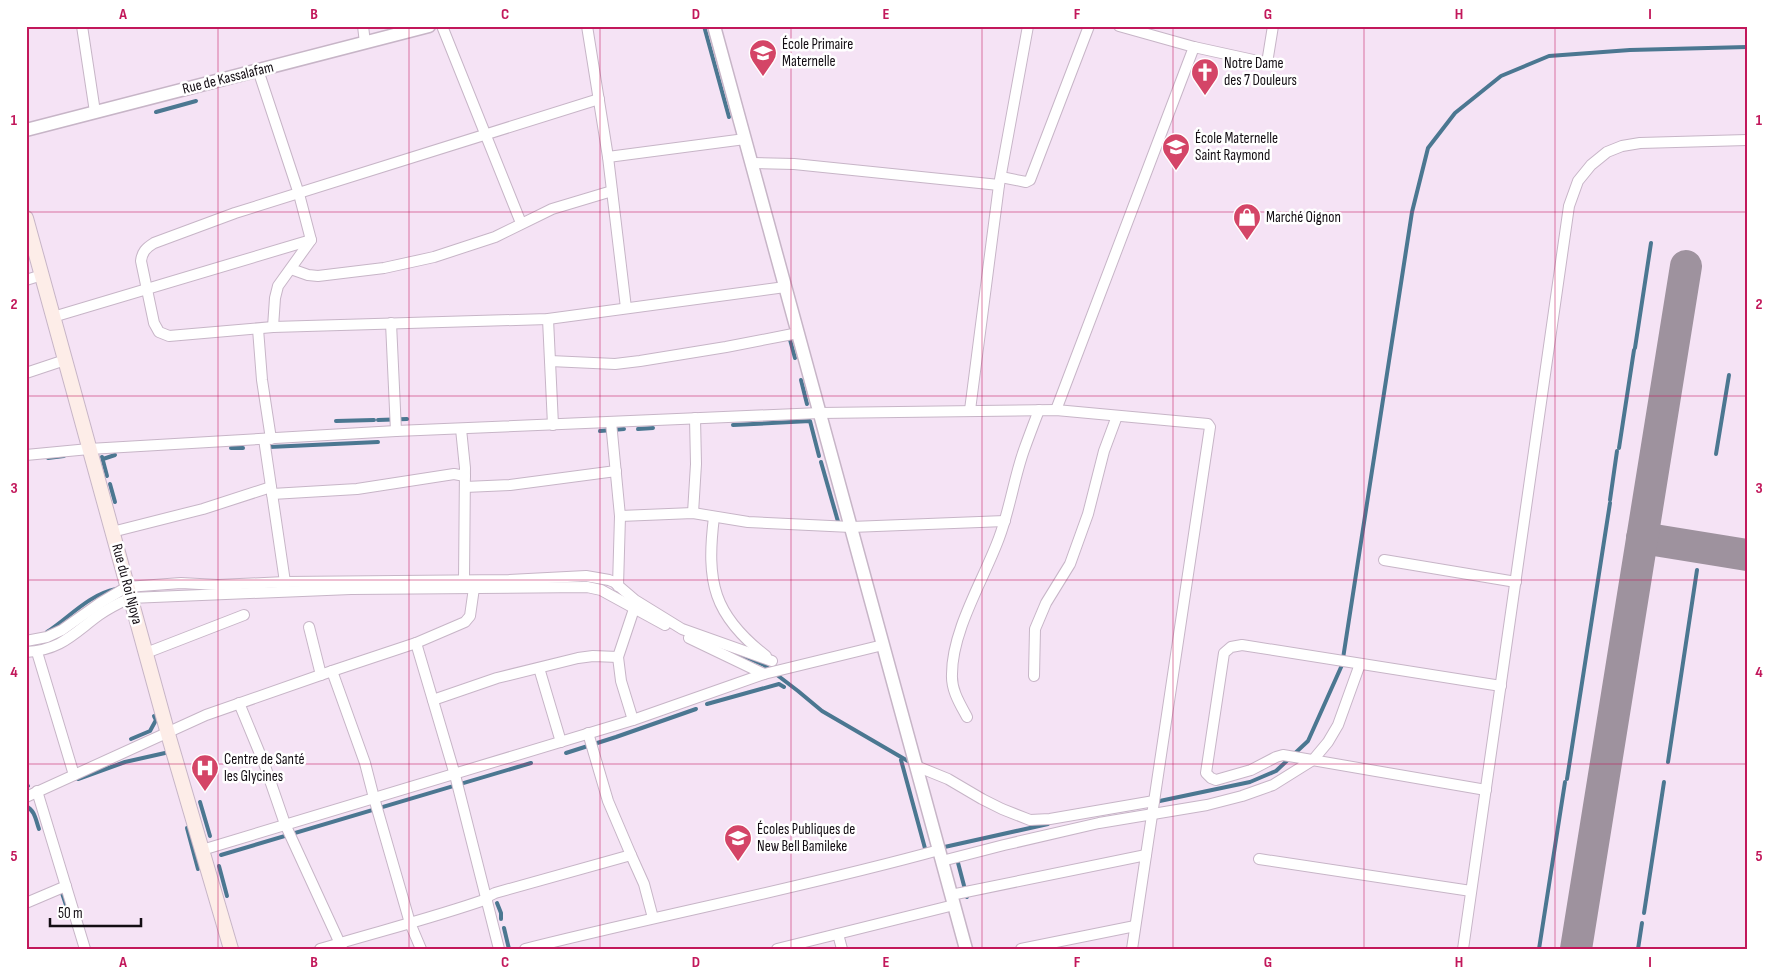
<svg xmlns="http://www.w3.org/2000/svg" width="1773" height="975" font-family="'Sofia Sans Condensed',sans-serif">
<rect width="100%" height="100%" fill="#f5e3f5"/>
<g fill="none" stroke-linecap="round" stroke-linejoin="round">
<g stroke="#4b7791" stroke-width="4">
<polyline points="704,26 729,117"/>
<polyline points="156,112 196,101"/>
<polyline points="789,336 795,358"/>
<polyline points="1635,348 1651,243"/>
<polyline points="801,380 807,404"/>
<polyline points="378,420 407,419"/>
<polyline points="336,421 374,420"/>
<polyline points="733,425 810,421 819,456"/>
<polyline points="638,429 653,428"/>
<polyline points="600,431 624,429"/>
<polyline points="269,447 378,442"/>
<polyline points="231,448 243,448"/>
<polyline points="1619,448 1634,350"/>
<polyline points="1716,454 1729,375"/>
<polyline points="48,458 64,456"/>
<polyline points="821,462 839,525"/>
<polyline points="107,476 102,457 103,459 115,455"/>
<polyline points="110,484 115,502"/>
<polyline points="1610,500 1617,451"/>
<path d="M 47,632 C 70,617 88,595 116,589"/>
<polyline points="738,654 764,665 798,691 822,711 913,764"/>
<polyline points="707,704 779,684 784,687"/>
<polyline points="131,739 150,731 156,720 154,716"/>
<polyline points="566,753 616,737 696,709"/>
<polyline points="901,760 926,852"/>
<polyline points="1668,762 1697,570"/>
<polyline points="78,779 125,762 165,753"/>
<polyline points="1567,779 1610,503"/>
<polyline points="26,787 28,786"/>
<polyline points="200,802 210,836"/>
<polyline points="1155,802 1250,782 1276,771 1308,741 1342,665 1412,212 1428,148 1455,113 1501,76 1549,56 1630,50 1747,47"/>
<path d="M 26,806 C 35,810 36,821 39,829"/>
<polyline points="187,828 198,869"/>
<polyline points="940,848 1048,824"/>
<polyline points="221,855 531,763"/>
<polyline points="957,859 967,897"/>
<polyline points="219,866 227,896"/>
<polyline points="61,890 70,917"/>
<polyline points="497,903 501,913 501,919"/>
<polyline points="1644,913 1664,782"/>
<polyline points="504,928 509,949"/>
<polyline points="1539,949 1565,782"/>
<polyline points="1638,949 1642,923"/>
</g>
<g stroke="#9e929e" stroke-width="32">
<polyline points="1642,538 1747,555"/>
<polyline points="1576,949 1686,266"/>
</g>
<g stroke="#c7b5c7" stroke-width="12">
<g id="minor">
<polyline points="82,26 95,112"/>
<polyline points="363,26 365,43"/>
<polyline points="442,26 521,223"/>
<polyline points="587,26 608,157 626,308"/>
<polyline points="1119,26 1194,47 1267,63 1273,26"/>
<polyline points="258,70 299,194 311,240 278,286 275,298 273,327"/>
<path d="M 599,99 L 235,213 L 154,243 C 146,248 142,252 141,261 L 154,323 L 159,332 L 169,336 L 273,327 L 548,319 L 785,287"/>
<polyline points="608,157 745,139"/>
<polyline points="752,163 794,164 999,185"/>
<polyline points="1001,177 1026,182 1030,180 1089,26"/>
<polyline points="291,269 308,275 318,276 384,268 434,257 495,237 552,209 612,191"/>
<polyline points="26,280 42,275"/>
<polyline points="53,317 311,240"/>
<polyline points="548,319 553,425"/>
<polyline points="391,323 396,431"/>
<polyline points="258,329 262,380 271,439"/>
<polyline points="550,361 615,364 640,361 726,347 798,333"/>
<polyline points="26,373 65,360"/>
<polyline points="970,410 999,185 1028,26"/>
<polyline points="1056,410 1194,47"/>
<polyline points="611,422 620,516 618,586"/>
<polyline points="461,429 465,468 464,580"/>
<polyline points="264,439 285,582"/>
<polyline points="26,455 89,449 396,431 820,413 1056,410 1208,424 1210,427 1132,949"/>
<polyline points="465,487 510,485 616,471"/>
<polyline points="272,494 357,489 454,474 465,476"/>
<polyline points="693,513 696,464 695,418"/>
<polyline points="620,516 693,513 748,522 851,527 1005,521"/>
<path d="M 714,517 C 706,582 713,615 766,656"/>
<polyline points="112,532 203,509 271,487"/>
<polyline points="1384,560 1516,582"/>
<polyline points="309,627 321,675"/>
<polyline points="689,638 764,674"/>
<polyline points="26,641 47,637 62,630 100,603 127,587 181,583 218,585 285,582 509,580 586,576 609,580 614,582 635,600 682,629 772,661"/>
<polyline points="416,643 455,775 499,949"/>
<path d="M 26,652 C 61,650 73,634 99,615 C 109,608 119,603 130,598 L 351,589 L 587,587 L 601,590 L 665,625"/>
<polyline points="37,652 74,775"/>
<polyline points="146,653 244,615"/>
<polyline points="539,668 561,742"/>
<polyline points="332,671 365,763 374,798 410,923 421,949"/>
<polyline points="1034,676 1035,629 1046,603 1070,564 1088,514 1104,451 1117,416"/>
<polyline points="433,700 497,678 578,658 593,656 618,657"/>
<polyline points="239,703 265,766 285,824 342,948"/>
<path d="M 967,717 C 960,704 951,690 952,674 C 952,630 984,579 999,538 C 1010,509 1014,478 1024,450 C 1029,436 1034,423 1039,410"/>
<polyline points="633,720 621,681 618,657 634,609"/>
<polyline points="588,733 608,801 631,855"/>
<polyline points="916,766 948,779 982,799 1002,809 1030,820 1050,819 1154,801"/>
<polyline points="1486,790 1283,755 1276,757 1251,770 1216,780 1211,778 1206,773 1224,653 1231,647 1242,645 1501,686"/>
<polyline points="37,791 85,949"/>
<polyline points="26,797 206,715 332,671 416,643 465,622 470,616 474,588"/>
<polyline points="202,850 633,720 764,674 883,645"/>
<polyline points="1259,859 1471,891"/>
<polyline points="942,861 1004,845 1099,823 1207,805 1242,796 1273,785 1313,760 1328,742 1338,725 1360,664"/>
<polyline points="951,895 1146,855"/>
<polyline points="26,903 66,886"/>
<polyline points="838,934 842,949"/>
<path d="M 320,949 C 376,932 433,918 487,899 L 489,896 L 495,893 L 631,855 L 644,884 L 653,918"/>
<path d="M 525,949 C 663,914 802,888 939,850"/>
<polyline points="777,949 954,905"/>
<polyline points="1021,949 1135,926"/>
<polyline points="1463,949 1569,206 1578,181 1591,165 1607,152 1622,146 1640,143 1747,140"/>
</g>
</g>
<g stroke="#c7b5c7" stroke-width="15">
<g id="tertiary">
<polyline points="714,26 966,949"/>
<polyline points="26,130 429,26"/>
</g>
</g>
<g stroke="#c7b5c7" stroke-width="16">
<polyline id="secondary" points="26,218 168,734 231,949"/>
</g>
<use href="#minor" stroke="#fff" stroke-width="10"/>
<use href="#tertiary" stroke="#fff" stroke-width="12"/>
<use href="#secondary" stroke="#fdede8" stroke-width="14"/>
</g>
<path fill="none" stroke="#c2185b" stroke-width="1" stroke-opacity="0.55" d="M 218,26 L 218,949M 409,26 L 409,949M 600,26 L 600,949M 791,26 L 791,949M 982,26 L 982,949M 1173,26 L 1173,949M 1364,26 L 1364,949M 1555,26 L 1555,949M 26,212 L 1747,212M 26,396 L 1747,396M 26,580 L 1747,580M 26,764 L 1747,764"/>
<defs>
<g id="school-pin" transform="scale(1.4375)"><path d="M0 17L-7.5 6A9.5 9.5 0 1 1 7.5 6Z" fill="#d44567" stroke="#fff"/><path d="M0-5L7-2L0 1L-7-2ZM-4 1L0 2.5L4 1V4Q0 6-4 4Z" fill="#fff"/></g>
<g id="church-pin" transform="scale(1.4375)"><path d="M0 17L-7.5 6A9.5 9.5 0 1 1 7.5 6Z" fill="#d44567" stroke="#fff"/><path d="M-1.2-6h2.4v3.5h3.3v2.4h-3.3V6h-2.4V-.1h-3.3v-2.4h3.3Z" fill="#fff"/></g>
<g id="shop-pin" transform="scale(1.4375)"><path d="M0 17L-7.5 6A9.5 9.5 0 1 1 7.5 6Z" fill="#d44567" stroke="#fff"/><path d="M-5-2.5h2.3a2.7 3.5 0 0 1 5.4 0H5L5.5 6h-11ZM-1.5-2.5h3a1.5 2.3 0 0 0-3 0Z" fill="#fff"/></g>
<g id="hospital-pin" transform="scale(1.4375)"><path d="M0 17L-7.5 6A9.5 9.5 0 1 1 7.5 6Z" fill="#d44567" stroke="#fff"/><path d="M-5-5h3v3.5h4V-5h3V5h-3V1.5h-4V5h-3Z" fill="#fff"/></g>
</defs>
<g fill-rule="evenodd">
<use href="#school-pin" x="763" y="53"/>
<use href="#church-pin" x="1205" y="72"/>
<use href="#school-pin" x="1176" y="147"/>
<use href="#shop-pin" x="1247" y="217"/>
<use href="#hospital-pin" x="205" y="768"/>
<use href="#school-pin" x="738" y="838"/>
</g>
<g text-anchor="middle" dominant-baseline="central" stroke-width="5" stroke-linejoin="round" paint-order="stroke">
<g font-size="15" fill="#130d13" stroke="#fff" text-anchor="start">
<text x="782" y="44">École Primaire<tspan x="782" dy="17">Maternelle</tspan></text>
<text x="1224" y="63">Notre Dame<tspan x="1224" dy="17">des 7 Douleurs</tspan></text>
<text x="1195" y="138">École Maternelle<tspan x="1195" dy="17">Saint Raymond</tspan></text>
<text x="1266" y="217">Marché Oignon</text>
<text x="224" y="759">Centre de Santé<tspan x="224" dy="17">les Glycines</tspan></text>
<text x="757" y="829">Écoles Publiques de<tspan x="757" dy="17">New Bell Bamileke</tspan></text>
</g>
<g font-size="15" fill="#130d13" stroke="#fff">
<text transform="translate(228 78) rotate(-14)">Rue de Kassalafam</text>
<text transform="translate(127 584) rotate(75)">Rue du Roi Njoya</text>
</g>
</g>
<rect width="1773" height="975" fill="none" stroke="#ffffff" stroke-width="55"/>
<path d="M50 918v8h91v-8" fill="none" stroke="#130d13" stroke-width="2.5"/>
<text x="58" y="918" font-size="15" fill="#130d13" stroke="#ffffff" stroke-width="4" paint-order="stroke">50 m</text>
<rect x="28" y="28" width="1718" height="920" fill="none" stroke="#c2185b" stroke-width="2"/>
<g font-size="16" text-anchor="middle" font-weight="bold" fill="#c2185b">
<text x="123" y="19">A</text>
<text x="314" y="19">B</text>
<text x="505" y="19">C</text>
<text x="696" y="19">D</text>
<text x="886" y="19">E</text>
<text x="1077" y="19">F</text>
<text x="1268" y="19">G</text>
<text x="1459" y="19">H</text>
<text x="1650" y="19">I</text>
<text x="14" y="125">1</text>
<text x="1759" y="125">1</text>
<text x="14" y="309">2</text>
<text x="1759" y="309">2</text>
<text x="14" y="493">3</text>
<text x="1759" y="493">3</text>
<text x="14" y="677">4</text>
<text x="1759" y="677">4</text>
<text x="14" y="861">5</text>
<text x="1759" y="861">5</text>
<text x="123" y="967">A</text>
<text x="314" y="967">B</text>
<text x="505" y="967">C</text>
<text x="696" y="967">D</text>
<text x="886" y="967">E</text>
<text x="1077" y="967">F</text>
<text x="1268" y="967">G</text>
<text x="1459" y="967">H</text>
<text x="1650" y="967">I</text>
</g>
</svg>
